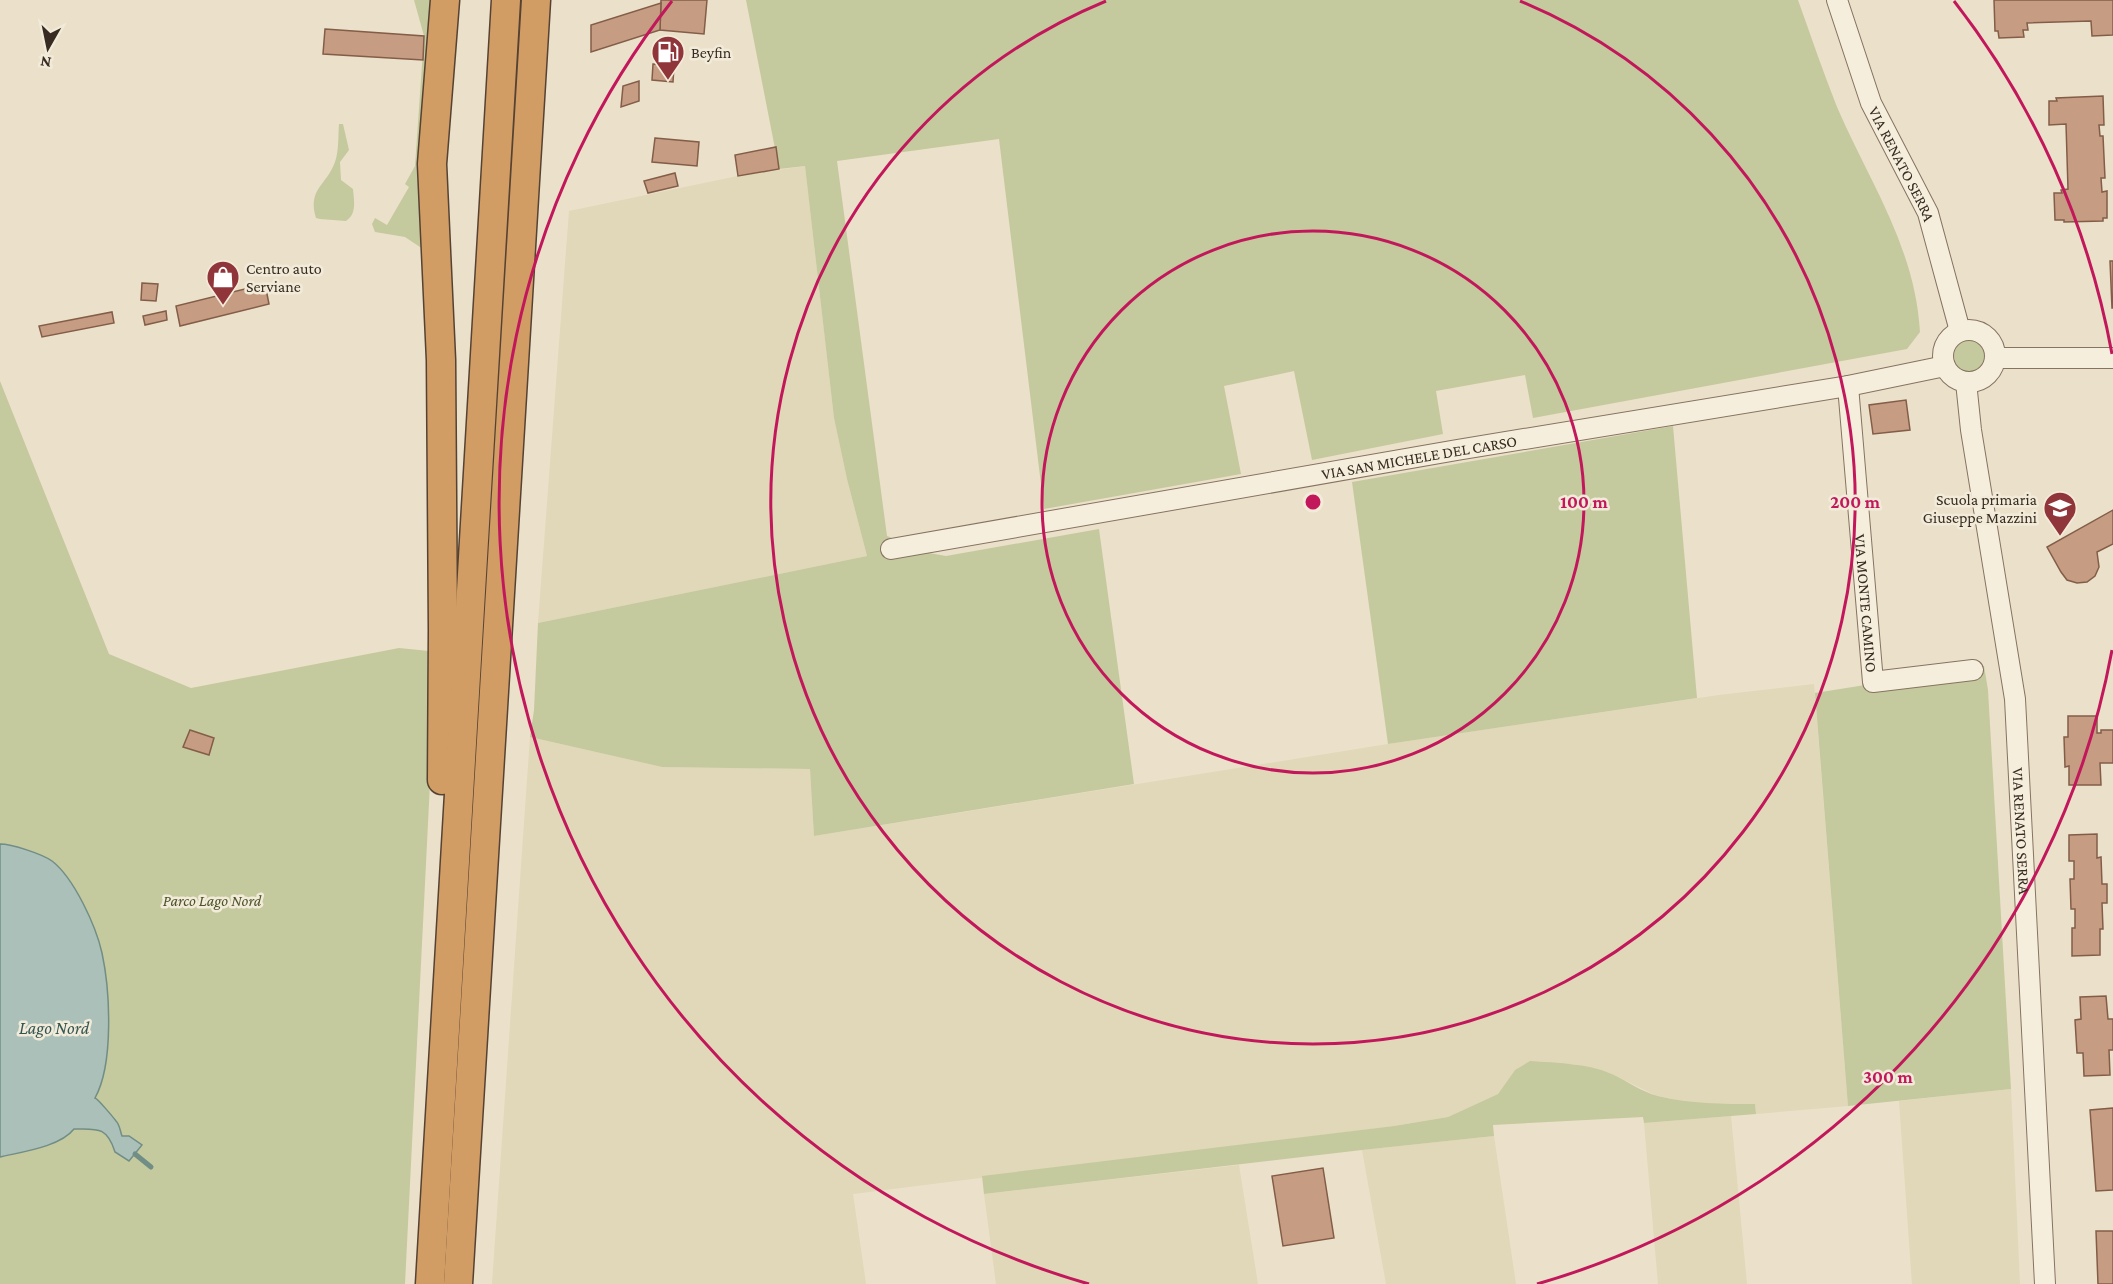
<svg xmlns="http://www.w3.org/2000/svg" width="2113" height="1284" font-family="'Crimson Pro',serif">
<rect width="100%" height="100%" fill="#ebe0ca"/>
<g fill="#e0d8b8">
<polygon points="805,166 834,418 847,479 867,556 538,623 569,211 738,176"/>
<polygon points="1814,684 1848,1106 1756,1114 1755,1104 1706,1104 1680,1101 1655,1095 1610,1073 1573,1064 1515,1070 1498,1094 1448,1117 1394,1126 853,1194 866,1284 492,1284 530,737 662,767 810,769 814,836 1388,744 1719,695"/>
<polygon points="2011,1089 2020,1284 1912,1284 1899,1101"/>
<polygon points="1731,1116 1747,1284 1658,1284 1644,1123"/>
<polygon points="1494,1136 1516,1284 1386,1284 1362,1150"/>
<polygon points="1239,1165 1258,1284 996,1284 984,1194"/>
</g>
<g fill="#c5c99e">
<polygon points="414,0 432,0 423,249 405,237 375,232 372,224 375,218 387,225 409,187 405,184 415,166 424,36"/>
<path d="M 746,0 L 1798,0 C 1811,36 1823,72 1837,107 C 1870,183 1915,247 1920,332 L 1907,349 L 1533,418 L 1525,375 L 1436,391 L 1443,434 L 1312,460 L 1294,371 L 1224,386 L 1241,474 L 1044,509 L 999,139 L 837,161 L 887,536 L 929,553 L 946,556 L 1099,529 L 1134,784 L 814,836 L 810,769 L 662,767 L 530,737 L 534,710 L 538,623 L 867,556 L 847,479 L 834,418 L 805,166 L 779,169 Z"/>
<path d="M 339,124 L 343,124 L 349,150 L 340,162 L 341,180 L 353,189 C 354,201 357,214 346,221 L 320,219 L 316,218 C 307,189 327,185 335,162 C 339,151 338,136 339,124 Z"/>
<circle cx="1970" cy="356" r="16"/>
<polygon points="0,381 109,654 191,688 399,648 429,651 433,723 405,1284 0,1284"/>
<polygon points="1673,426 1697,698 1388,744 1352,482"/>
<polygon points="1984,666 1988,690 2011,1089 1848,1106 1815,693"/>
<path d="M 1530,1061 C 1557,1063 1586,1063 1612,1074 C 1627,1081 1642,1092 1658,1096 C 1691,1104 1722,1104 1755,1104 L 1756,1114 L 1644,1123 L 1643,1117 L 1493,1125 L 1494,1136 L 1362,1150 L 984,1194 L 982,1176 L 1394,1126 L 1448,1117 L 1498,1094 L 1515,1070 Z"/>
</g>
<path fill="#aac0b9" stroke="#718e86" stroke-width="1.5" d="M 0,844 C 12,844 42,854 52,861 C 74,878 96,926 102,953 C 110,990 114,1064 95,1098 C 98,1099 113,1117 116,1121 C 120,1125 120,1131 122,1136 L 129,1136 L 142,1145 L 129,1161 L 115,1152 C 107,1126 97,1129 74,1129 C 60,1147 21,1152 0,1157 Z"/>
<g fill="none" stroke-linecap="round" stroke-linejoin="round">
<polyline stroke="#718e86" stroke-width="5" points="135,1154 151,1167"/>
</g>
<g fill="#c69d83" stroke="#835d48" stroke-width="1.5">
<polygon points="661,0 707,0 704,34 660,30"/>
<polygon points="1994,0 2113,0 2113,35 2092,36 2091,21 2027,23 2028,30 2023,30 2024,37 1999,38 1998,31 1995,31"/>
<polygon points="661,3 660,30 591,52 591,25"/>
<polygon points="325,29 424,36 423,60 323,54"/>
<polygon points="653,64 674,66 673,82 652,80"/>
<polygon points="639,81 639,101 621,107 623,86"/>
<polygon points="2103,96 2104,125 2099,125 2100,136 2103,136 2105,178 2101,178 2102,192 2107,191 2107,218 2103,218 2103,221 2064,222 2064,220 2055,220 2054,193 2062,193 2061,190 2068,189 2066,124 2049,125 2049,101 2057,101 2056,98"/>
<polygon points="655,138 699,142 697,166 652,162"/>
<polygon points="776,147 779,169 738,176 735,155"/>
<polygon points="675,173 678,186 648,193 644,181"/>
<polygon points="2110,261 2113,261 2113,308 2112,308"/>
<polygon points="142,283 158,284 156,301 141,300"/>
<polygon points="265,284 269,304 180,326 176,306"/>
<polygon points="166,311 167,320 145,325 143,316"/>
<polygon points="112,312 114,323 42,337 39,326"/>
<polygon points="1906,400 1910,430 1873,434 1869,405"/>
<polygon points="2113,510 2113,544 2097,552 2099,567 2095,576 2087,582 2077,583 2067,580 2061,572 2047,547"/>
<polygon points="2068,716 2097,716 2097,733 2101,733 2101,730 2113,730 2113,763 2100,763 2101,785 2069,785 2069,766 2065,767 2064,737 2068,737"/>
<polygon points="190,730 214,738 209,755 183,747"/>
<polygon points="2097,834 2097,858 2101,857 2102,884 2107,884 2107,903 2102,903 2103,929 2100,929 2100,955 2072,956 2072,928 2075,928 2075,909 2071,909 2070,879 2074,879 2074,861 2069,861 2069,835"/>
<polygon points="2106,996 2108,1019 2113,1019 2113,1050 2109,1050 2110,1075 2084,1076 2083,1053 2077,1053 2075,1020 2081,1019 2080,997"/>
<polygon points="2113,1108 2113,1190 2096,1191 2090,1110"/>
<polygon points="1323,1168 1334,1238 1283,1246 1272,1176"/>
<polygon points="2096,1231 2113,1231 2113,1284 2098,1284"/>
</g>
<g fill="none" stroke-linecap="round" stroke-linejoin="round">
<g stroke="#867360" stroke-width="22">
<g id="minor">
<path id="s1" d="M 1837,0 L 1871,103 L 1928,213 L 1960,331"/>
<circle cx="1969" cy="356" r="26"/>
<polyline points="1995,358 2113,358"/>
<path id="s2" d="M 1966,382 L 1971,430 L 2015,699 L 2045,1284"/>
<path id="s3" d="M 1848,386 L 1873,682 L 1973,670"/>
<path id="s4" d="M 891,549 L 1457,450 L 1848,386 L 1945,366"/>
</g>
</g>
<g stroke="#554233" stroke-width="31">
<g id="highway">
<polyline points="442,780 443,630 441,360 432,164 445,0"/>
<polyline points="430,1284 506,0"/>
<polyline points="458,1284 536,0"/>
</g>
</g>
<use href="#minor" stroke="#f6eedd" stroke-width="20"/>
<use href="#highway" stroke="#d19d64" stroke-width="28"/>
</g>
<g fill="none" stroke="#c2185b" stroke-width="3">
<circle cx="1313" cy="502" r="271"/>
<path d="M1520 1A542 542 0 1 1 1106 1"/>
<path d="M2112 650A813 813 0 0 1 1537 1284M1089 1284A813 813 0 0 1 672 1M1954 1A813 813 0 0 1 2112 354"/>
</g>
<defs>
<g id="fuel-pin" transform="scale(1.725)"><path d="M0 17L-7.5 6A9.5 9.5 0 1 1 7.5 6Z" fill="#903539" stroke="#f3ebd9"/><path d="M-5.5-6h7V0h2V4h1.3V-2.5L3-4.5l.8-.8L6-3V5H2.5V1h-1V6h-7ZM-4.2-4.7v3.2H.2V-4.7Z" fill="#fff"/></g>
<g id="shop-pin" transform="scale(1.725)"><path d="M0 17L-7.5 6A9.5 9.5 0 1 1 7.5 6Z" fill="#903539" stroke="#f3ebd9"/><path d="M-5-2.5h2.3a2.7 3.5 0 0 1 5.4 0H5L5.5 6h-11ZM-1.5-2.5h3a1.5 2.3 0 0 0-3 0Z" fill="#fff"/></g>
<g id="school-pin" transform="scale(1.725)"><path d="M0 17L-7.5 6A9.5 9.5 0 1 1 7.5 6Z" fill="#903539" stroke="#f3ebd9"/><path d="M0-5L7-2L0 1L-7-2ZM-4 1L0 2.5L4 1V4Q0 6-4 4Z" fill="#fff"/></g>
</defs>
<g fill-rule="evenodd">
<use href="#fuel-pin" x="668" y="52"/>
<use href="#shop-pin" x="223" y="277"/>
<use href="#school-pin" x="2060" y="508"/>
</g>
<g text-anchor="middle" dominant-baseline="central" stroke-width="5" stroke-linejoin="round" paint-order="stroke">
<g font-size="16" fill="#382c22" stroke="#f3ebd9" text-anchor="start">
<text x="691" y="52">Beyfin</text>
<text x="246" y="268">Centro auto<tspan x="246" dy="18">Serviane</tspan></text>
<text x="2037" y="499" text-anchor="end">Scuola primaria<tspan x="2037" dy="18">Giuseppe Mazzini</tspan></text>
</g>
<g font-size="16" fill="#382c22" stroke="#f3ebd9">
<text stroke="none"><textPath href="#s1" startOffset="177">VIA RENATO SERRA</textPath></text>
<text stroke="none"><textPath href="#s4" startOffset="536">VIA SAN MICHELE DEL CARSO</textPath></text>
<text stroke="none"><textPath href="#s3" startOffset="218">VIA MONTE CAMINO</textPath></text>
<text stroke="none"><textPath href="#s2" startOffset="453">VIA RENATO SERRA</textPath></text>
</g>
<g font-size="16" font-style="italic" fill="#4a532a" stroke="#f3ebd9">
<text x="212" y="900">Parco Lago Nord</text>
</g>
<g font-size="18" font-style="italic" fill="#335653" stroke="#f3ebd9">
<text x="54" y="1028">Lago Nord</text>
</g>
</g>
<circle cx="1313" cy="502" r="9" fill="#c2185b" stroke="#f3ebd9" stroke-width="3"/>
<g font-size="18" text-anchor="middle" font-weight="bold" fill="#c2185b" stroke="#f3ebd9" stroke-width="5" stroke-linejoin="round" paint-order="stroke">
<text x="1584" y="508">100 m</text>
<text x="1855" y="508">200 m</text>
<text x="1888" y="1083">300 m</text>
</g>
<g transform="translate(48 48) rotate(189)" stroke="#f3ebd9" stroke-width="4.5" paint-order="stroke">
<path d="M0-4.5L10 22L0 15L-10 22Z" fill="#382c22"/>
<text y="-9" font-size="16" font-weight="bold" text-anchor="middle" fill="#382c22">N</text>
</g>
</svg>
